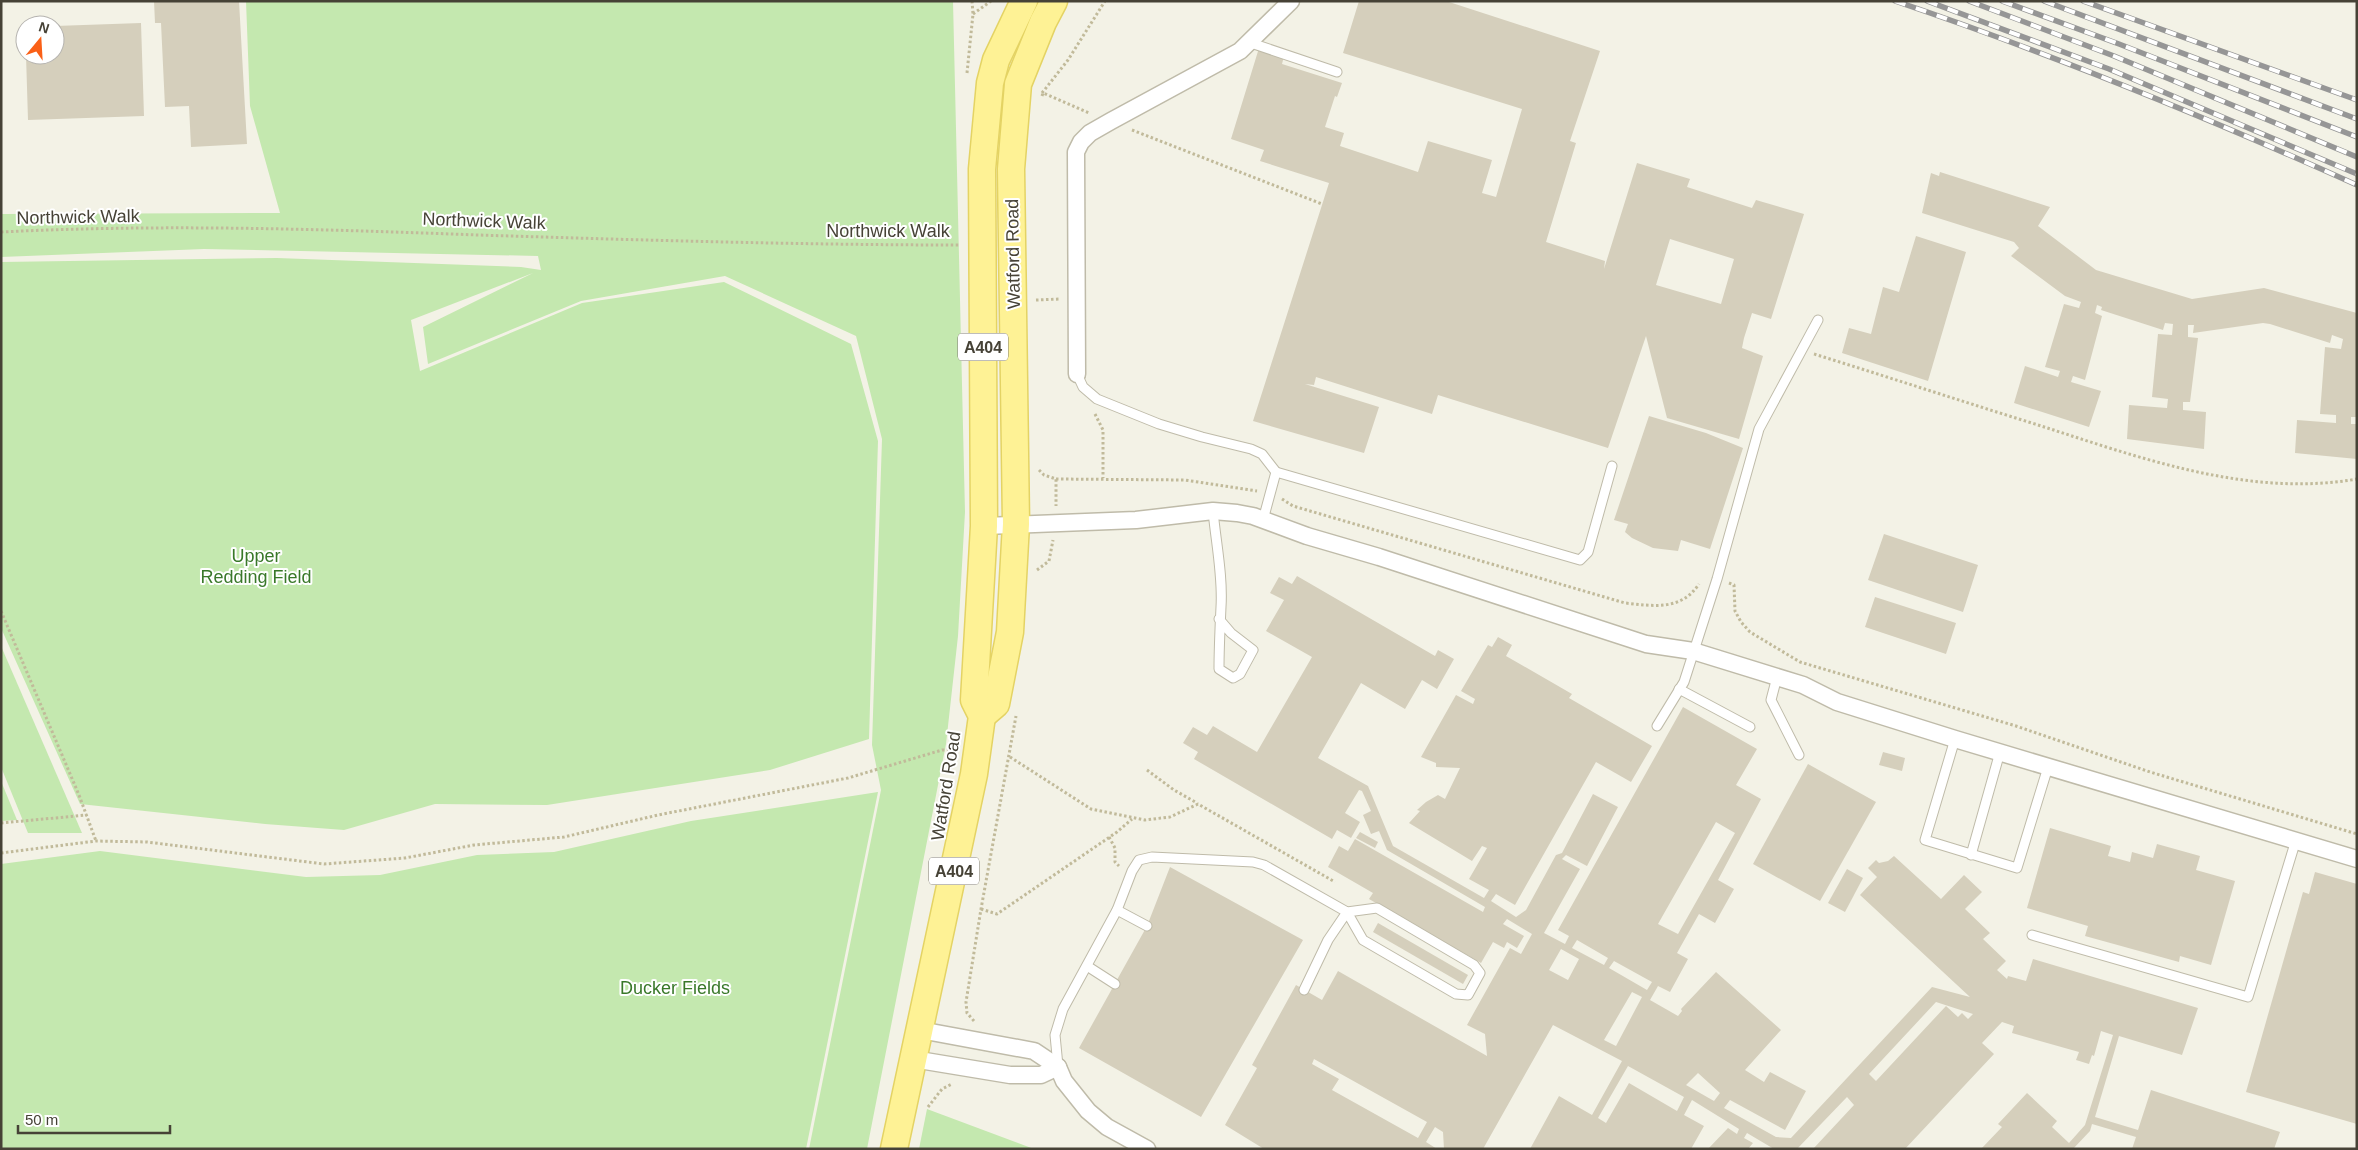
<svg xmlns="http://www.w3.org/2000/svg" width="2358" height="1150" font-family="Helvetica,sans-serif">
<rect width="100%" height="100%" fill="#f3f2e6"/>
<g fill="#c4e8af">
<polygon points="246,1 953,1 965,512 958,636 946,744 867,1149 809,1149 881,790 872,745 882,439 856,336 725,276 581,301 428,364 423,327 533,273 411,320 420,371 582,303 724,282 851,344 878,441 869,739 770,770 547,805 435,804 344,830 265,824 80,804 1,628 1,262 277,258 521,267 541,270 538,256 204,249 1,257 1,214 280,213 250,106"/>
<polygon points="1,646 82,833 28,833 1,767"/>
<polygon points="1,781 17,820 1,821"/>
<polygon points="878,792 806,1149 1,1149 1,864 100,851 306,877 380,875 477,855 554,852 691,821"/>
<polygon points="927,1109 1034,1149 919,1149"/>
</g>
<g fill="#d5cfbc" fill-rule="evenodd">
<polygon points="154,1 239,1 247,144 191,147 189,106 165,107 161,23 155,23"/>
<path d="M 1359,1 L 1446,1 L 1600,51 L 1570,141 L 1576,143 L 1546,242 L 1605,261 L 1604,269 L 1637,163 L 1690,179 L 1687,187 L 1752,208 L 1756,200 L 1804,214 L 1771,319 L 1752,313 L 1744,338 L 1742,348 L 1763,356 L 1739,439 L 1667,418 L 1646,336 L 1608,448 L 1438,395 L 1432,414 L 1316,377 L 1314,385 L 1305,384 L 1379,407 L 1364,453 L 1253,421 L 1329,183 L 1260,161 L 1264,150 L 1231,139 L 1259,48 L 1284,56 L 1282,64 L 1342,83 L 1337,97 L 1335,96 L 1325,127 L 1344,133 L 1340,146 L 1418,172 L 1428,141 L 1492,160 L 1482,193 L 1496,197 L 1522,109 L 1343,53 ZM 1670,239 L 1734,259 L 1721,304 L 1656,285 Z"/>
<polygon points="141,23 144,116 28,120 26,55 55,55 55,26"/>
<polygon points="1940,172 2050,207 2038,226 2096,270 2192,299 2264,288 2357,313 2357,417 2351,417 2351,424 2357,424 2357,459 2295,453 2297,420 2336,423 2336,415 2320,414 2325,347 2341,349 2343,339 2332,335 2330,343 2270,324 2263,323 2193,333 2194,325 2188,325 2188,337 2198,338 2190,402 2183,402 2183,410 2206,412 2204,449 2127,439 2129,405 2167,408 2168,399 2152,397 2158,334 2172,335 2173,324 2165,323 2163,330 2101,310 2102,307 2097,305 2095,313 2102,316 2085,380 2073,376 2071,382 2101,391 2089,427 2014,403 2025,366 2058,377 2060,371 2045,367 2064,304 2079,308 2081,302 2065,296 2011,256 2019,248 2014,242 1922,213 1931,173 1939,176"/>
<polygon points="1916,236 1966,252 1928,381 1842,353 1849,328 1871,334 1883,287 1899,292"/>
<polygon points="1649,416 1706,433 1743,448 1710,549 1681,540 1678,551 1653,548 1632,538 1625,532 1628,524 1614,520"/>
<polygon points="1884,534 1978,565 1963,612 1868,580"/>
<path d="M 1297,576 L 1435,656 L 1438,650 L 1454,659 L 1437,689 L 1422,680 L 1405,709 L 1361,683 L 1318,758 L 1368,786 L 1393,846 L 1484,898 L 1489,890 L 1469,879 L 1487,848 L 1482,846 L 1472,861 L 1409,823 L 1420,811 L 1417,810 L 1426,802 L 1438,795 L 1445,799 L 1460,768 L 1436,767 L 1436,763 L 1421,757 L 1456,695 L 1473,704 L 1475,699 L 1461,691 L 1488,645 L 1492,647 L 1498,637 L 1512,645 L 1506,656 L 1572,694 L 1569,698 L 1652,746 L 1631,782 L 1596,762 L 1515,905 L 1496,894 L 1491,901 L 1516,917 L 1526,910 L 1556,855 L 1562,853 L 1593,794 L 1618,807 L 1587,866 L 1566,855 L 1562,859 L 1580,869 L 1544,933 L 1565,944 L 1569,936 L 1558,930 L 1683,707 L 1757,749 L 1736,785 L 1761,799 L 1718,880 L 1734,889 L 1715,923 L 1699,914 L 1677,953 L 1688,959 L 1670,992 L 1658,986 L 1650,1000 L 1678,1016 L 1682,1011 L 1681,1009 L 1716,972 L 1781,1030 L 1745,1070 L 1764,1082 L 1770,1072 L 1806,1091 L 1785,1130 L 1730,1100 L 1724,1108 L 1776,1137 L 1791,1138 L 1932,987 L 1970,997 L 1860,895 L 1877,877 L 1868,868 L 1876,860 L 1879,863 L 1888,861 L 1894,856 L 1941,899 L 1964,875 L 1982,892 L 1965,909 L 1990,933 L 1983,939 L 2006,961 L 1997,970 L 2007,979 L 2008,976 L 2026,981 L 2033,959 L 2198,1008 L 2182,1055 L 2119,1036 L 2095,1117 L 2138,1130 L 2151,1090 L 2280,1132 L 2274,1149 L 2132,1149 L 2136,1137 L 2092,1124 L 2090,1131 L 2073,1149 L 1981,1149 L 2002,1127 L 1998,1124 L 2027,1093 L 2057,1121 L 2052,1127 L 2069,1143 L 2085,1125 L 2113,1035 L 2101,1031 L 2094,1056 L 2092,1055 L 2089,1064 L 2076,1060 L 2079,1052 L 2012,1033 L 2014,1026 L 2002,1022 L 1982,1043 L 1994,1054 L 1905,1149 L 1813,1149 L 1854,1105 L 1847,1097 L 1797,1149 L 1774,1149 L 1747,1133 L 1744,1138 L 1753,1143 L 1748,1149 L 1708,1149 L 1728,1128 L 1737,1134 L 1739,1129 L 1692,1100 L 1684,1115 L 1704,1126 L 1691,1149 L 1530,1149 L 1559,1096 L 1592,1115 L 1622,1061 L 1553,1025 L 1483,1149 L 1444,1149 L 1443,1132 L 1435,1127 L 1426,1142 L 1437,1149 L 1264,1149 L 1225,1125 L 1257,1068 L 1252,1065 L 1296,985 L 1322,1000 L 1338,971 L 1487,1056 L 1485,1034 L 1467,1025 L 1510,948 L 1521,954 L 1532,934 L 1507,919 L 1503,924 L 1524,936 L 1517,948 L 1507,942 L 1504,948 L 1493,942 L 1481,963 L 1369,899 L 1373,893 L 1328,867 L 1339,846 L 1348,851 L 1355,839 L 1483,912 L 1485,907 L 1387,850 L 1379,831 L 1371,834 L 1363,815 L 1371,811 L 1362,791 L 1359,790 L 1345,813 L 1360,822 L 1351,838 L 1337,830 L 1332,839 L 1194,759 L 1198,752 L 1183,743 L 1193,727 L 1207,735 L 1213,726 L 1257,752 L 1312,657 L 1266,631 L 1284,600 L 1270,593 L 1279,577 L 1292,584 ZM 1716,822 L 1735,833 L 1678,934 L 1658,924 ZM 1577,940 L 1608,958 L 1604,965 L 1572,948 ZM 1561,949 L 1579,959 L 1568,980 L 1549,970 ZM 1614,961 L 1652,982 L 1647,990 L 1609,968 ZM 1632,992 L 1642,997 L 1616,1046 L 1604,1040 ZM 1936,1002 L 1973,1014 L 1968,1019 L 1962,1013 L 1958,1017 L 1946,1006 L 1876,1081 L 1869,1074 ZM 1314,1059 L 1427,1122 L 1418,1138 L 1332,1090 L 1339,1079 L 1312,1064 ZM 1628,1066 L 1684,1097 L 1677,1111 L 1629,1083 L 1606,1123 L 1598,1118 ZM 1698,1073 L 1720,1093 L 1714,1101 L 1686,1085 Z"/>
<polygon points="1875,597 1956,623 1946,654 1865,627"/>
<polygon points="1883,752 1905,758 1902,771 1879,765"/>
<polygon points="1808,764 1876,802 1820,901 1753,864"/>
<polygon points="2050,828 2111,846 2108,856 2130,862 2132,852 2153,858 2157,844 2200,856 2196,870 2235,881 2211,965 2180,956 2179,962 2085,936 2088,926 2027,908"/>
<polygon points="1360,832 1378,842 1375,848 1356,838"/>
<polygon points="1170,867 1303,940 1201,1117 1079,1048 1147,926"/>
<polygon points="1847,869 1863,878 1845,912 1828,903"/>
<polygon points="2315,872 2357,884 2357,1124 2246,1092 2303,892 2309,894"/>
<polygon points="1378,923 1468,975 1463,984 1373,932"/>
</g>
<g fill="none" stroke-linecap="round" stroke-linejoin="round">
<g stroke="#bfbba9" stroke-width="11">
<g id="service">
<polyline points="1251,43 1337,72"/>
<polyline points="1077,374 1083,387 1097,399 1159,424 1202,437 1251,449 1262,454 1276,472 1263,520"/>
<polyline points="1276,472 1580,560 1588,552 1612,466"/>
<path d="M 1213,511 C 1216,543 1223,576 1221,607 C 1220,628 1219,648 1219,669 L 1233,678 L 1240,674 L 1253,650 L 1231,633 L 1219,619"/>
<polyline points="1777,677 1771,700 1799,755"/>
<polyline points="1679,689 1750,727"/>
<polyline points="1657,726 1684,682 1717,579 1759,429 1818,320"/>
<polyline points="1955,739 1925,840 2017,868 2048,767"/>
<polyline points="1971,855 2000,752"/>
<polyline points="1117,910 1147,926"/>
<polyline points="2032,935 2248,997 2296,840"/>
<polyline points="1087,966 1115,984"/>
<polyline points="1058,1066 1055,1035 1063,1009 1117,910 1132,871 1139,860 1152,857 1253,862 1264,865 1347,912 1363,940 1456,994 1468,995 1480,973 1474,965 1377,908 1347,912 1328,940 1304,990"/>
</g>
</g>
<g stroke="#bfbba9" stroke-width="19">
<g id="minor">
<polyline points="1077,374 1076,152 1081,142 1090,133 1111,121 1240,51 1291,1"/>
<polyline points="984,526 1136,520 1213,511 1237,513 1253,516 1307,536 1379,557 1646,644 1693,651 1803,685 1837,702 1955,739 2357,859"/>
<polyline points="920,1030 1034,1051 1058,1067 1064,1081 1088,1111 1107,1127 1147,1149"/>
<polyline points="913,1059 1010,1075 1041,1075 1058,1067"/>
</g>
</g>
<g stroke="#e4d364" stroke-width="29">
<g id="primary">
<polyline points="982,716 996,704 1010,632 1016,524 1011,169 1018,84 1043,22 1054,1"/>
<polyline points="894,1149 974,774 982,716 974,700 984,526 982,169 990,83 996,60 1024,1"/>
</g>
</g>
<g stroke="#c1ba9a" stroke-width="3" stroke-dasharray="2.5 2.5" stroke-linecap="butt">
<polyline points="973,14 991,1"/>
<polyline points="967,73 973,14 972,1"/>
<polyline points="1042,93 1068,60 1105,1"/>
<polyline points="1042,96 1043,93 1089,113"/>
<polyline points="1132,130 1322,204"/>
<path d="M 1,232 C 160,224 319,229 478,235 C 639,240 800,245 960,245"/>
<polyline points="1036,300 1060,299"/>
<path d="M 1814,354 C 1888,377 1961,401 2035,424 C 2138,457 2247,498 2357,479"/>
<polyline points="1095,414 1103,430 1103,478"/>
<polyline points="1039,470 1044,475 1056,479 1056,506"/>
<polyline points="1056,479 1185,480 1257,491"/>
<path d="M 1282,499 L 1293,506 L 1625,603 C 1654,606 1681,611 1699,584"/>
<polyline points="1037,570 1049,561 1053,540"/>
<polyline points="1729,583 1734,585 1735,611 1741,622 1750,632 1800,662 2016,726 2150,772 2357,834"/>
<polyline points="1,611 79,795 96,841"/>
<polyline points="1010,757 1091,809 1145,820 1170,817 1198,804 1335,882"/>
<polyline points="1147,770 1174,790 1197,803"/>
<polyline points="1,823 87,815"/>
<polyline points="1109,837 1115,848 1115,862 1119,866"/>
<polyline points="1,853 96,841 147,842 324,864 405,858 474,845 564,837 658,815 848,778 942,750 954,750"/>
<polyline points="981,909 997,914 1117,832 1132,819"/>
<polyline points="974,1021 967,1013 966,1002 981,909 1016,716"/>
<polyline points="928,1107 942,1089 952,1084"/>
</g>
<use href="#service" stroke="#fff" stroke-width="9"/>
<use href="#minor" stroke="#fff" stroke-width="16"/>
<use href="#primary" stroke="#fef295" stroke-width="26"/>
<g stroke="#969696" stroke-width="5.5">
<g id="rail">
<path d="M 1895,1 C 2052,54 2206,117 2357,185"/>
<polyline points="1927,1 2109,69 2357,174"/>
<polyline points="1969,1 2114,56 2357,157"/>
<polyline points="2002,1 2119,44 2357,137"/>
<polyline points="2044,1 2357,119"/>
<polyline points="2083,1 2357,100"/>
</g>
</g>
<use href="#rail" stroke="#fff" stroke-width="4" stroke-dasharray="11" stroke-linecap="butt"/>
</g>
<g text-anchor="middle" dominant-baseline="central" stroke-width="4" stroke-linejoin="round" paint-order="stroke">
<g fill="#fff" stroke="#7e7b72" stroke-width="1">
<rect x="958" y="333.5" width="50" height="27" rx="4"/>
<rect x="929" y="857.5" width="50" height="27" rx="4"/>
</g>
<g font-size="16" font-weight="bold" fill="#464236">
<text x="983" y="347">A404</text>
<text x="954" y="871">A404</text>
</g>
<g font-size="18" fill="#464236" stroke="#fff">
<text transform="translate(78 217) rotate(-1)">Northwick Walk</text>
<text transform="translate(484 221) rotate(2)">Northwick Walk</text>
<text x="888" y="231">Northwick Walk</text>
<text transform="translate(1013 254) rotate(-91)">Watford Road</text>
<text transform="translate(946 786) rotate(-81)">Watford Road</text>
</g>
<g font-size="18" fill="#397829" stroke="#fff">
<text x="256" y="556">Upper<tspan x="256" dy="21">Redding Field</tspan></text>
<text x="675" y="988">Ducker Fields</text>
</g>
</g>
<rect width="2358" height="1150" fill="none" stroke="#464236" stroke-width="5"/>
<g transform="translate(40 40) rotate(18)"><circle r="24" fill="#ffffff" stroke="#b5b3af"/>
<path d="M0-4L9 19L0 12L-9 19Z" fill="#fa6017"/>
<text y="-8" font-size="14" font-weight="bold" text-anchor="middle" fill="#464236">N</text>
</g>
<path d="M18 1125v8h152v-8" fill="none" stroke="#464236" stroke-width="2.5"/>
<text x="25" y="1125" font-size="15" fill="#464236" stroke="#ffffff" stroke-width="4" paint-order="stroke">50 m</text>
</svg>
